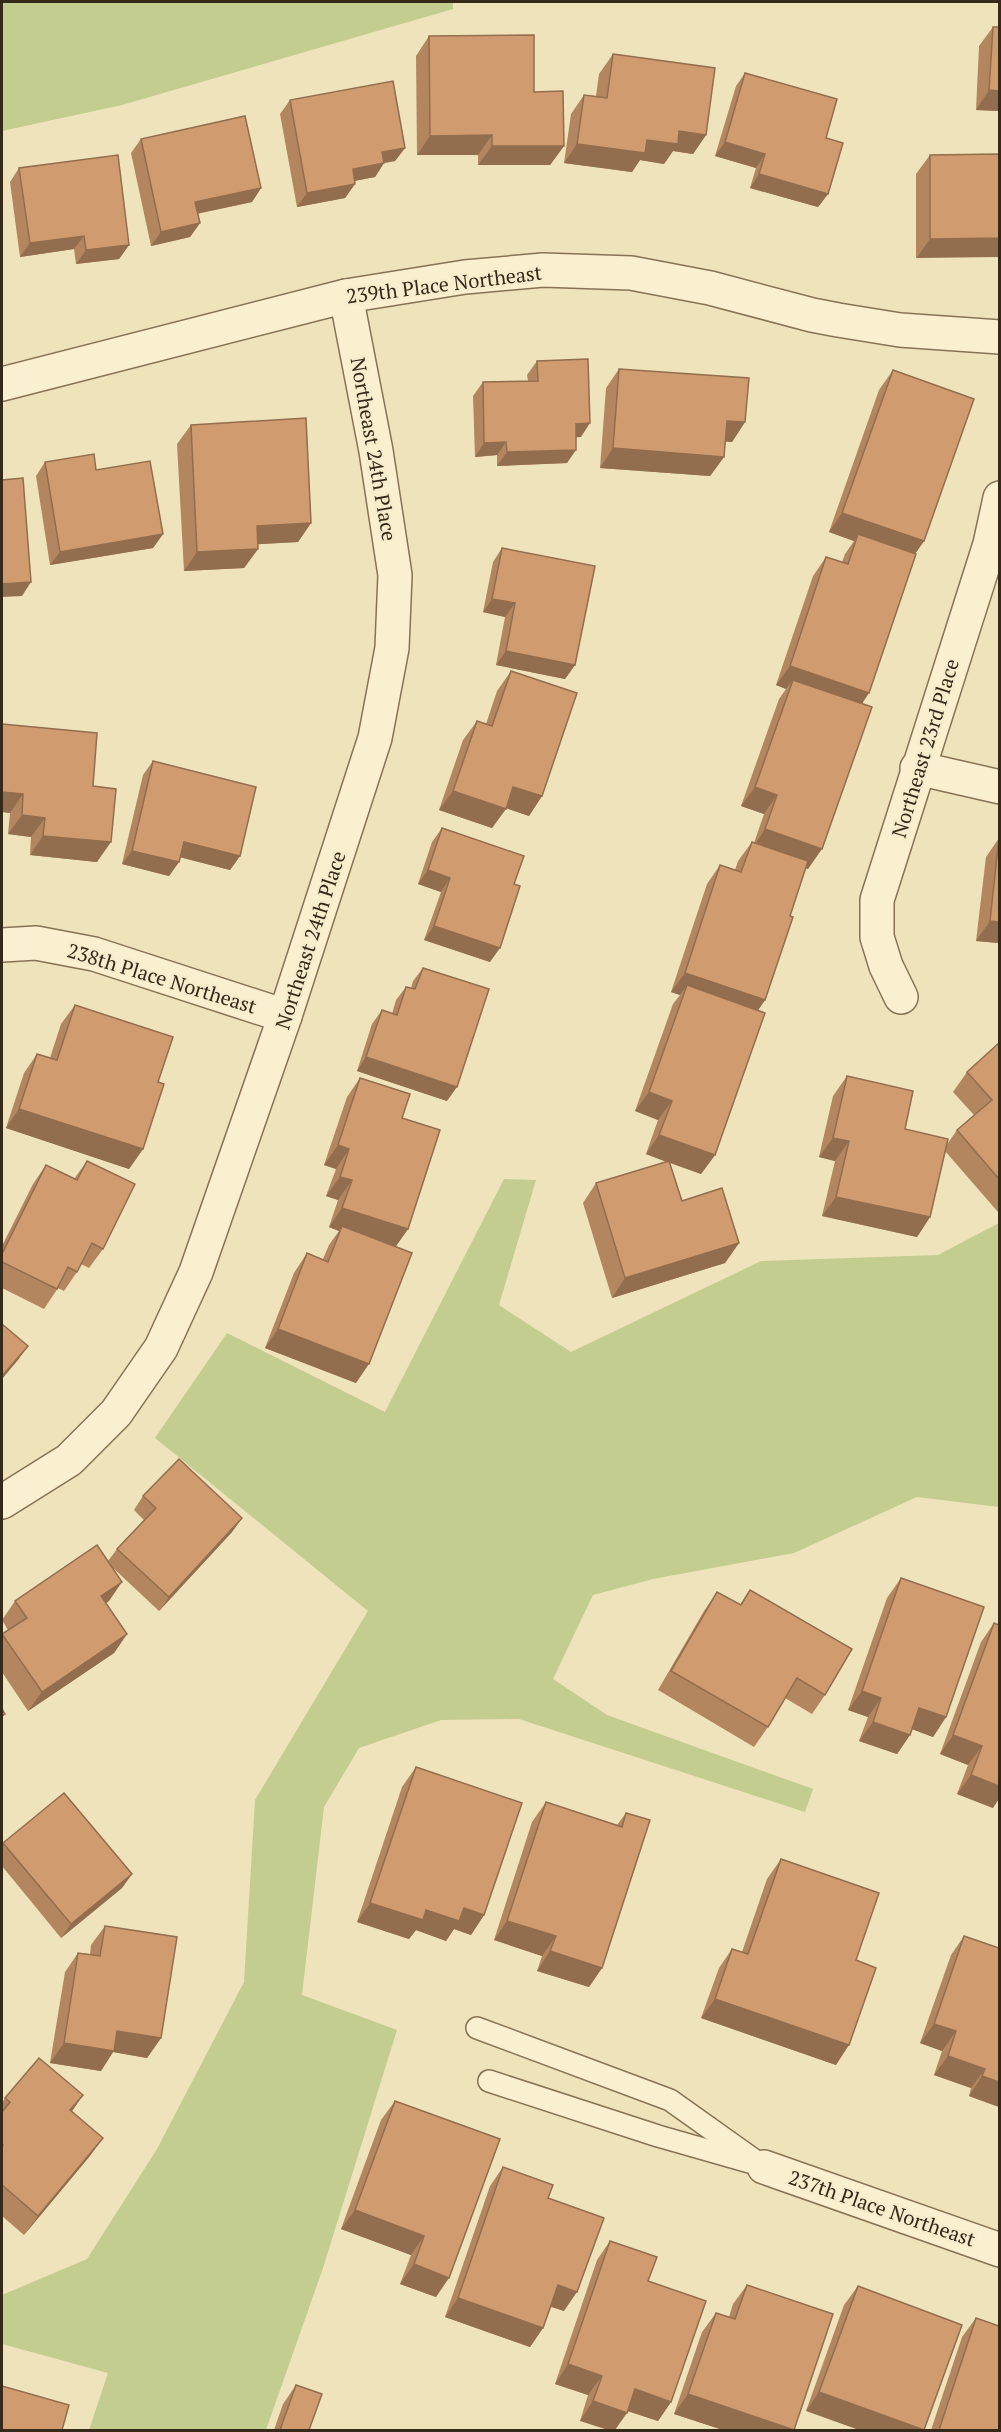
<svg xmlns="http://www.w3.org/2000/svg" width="1001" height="2432" font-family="'PT Serif',serif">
<rect width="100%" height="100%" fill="#efe3bb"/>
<g fill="#c3cd8f">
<polygon points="2,2 453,2 453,9 122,105 2,131"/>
<polygon points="504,1179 536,1180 499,1305 571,1352 761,1261 938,1255 999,1223 999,1507 917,1497 794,1553 653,1579 593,1595 553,1679 607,1715 813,1789 805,1812 519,1719 441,1720 359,1748 324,1807 302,1995 397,2030 323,2268 266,2430 89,2430 108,2373 2,2344 2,2295 87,2259 157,2149 244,1982 255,1800 368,1611 155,1438 227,1333 385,1412"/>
</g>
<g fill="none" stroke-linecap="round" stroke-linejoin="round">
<g stroke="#877255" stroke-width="24">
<g id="service">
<polyline points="477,2028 670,2100 764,2167"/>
<polyline points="489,2081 658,2136 749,2162"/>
</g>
</g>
<g stroke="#877255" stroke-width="36">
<g id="minor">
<polyline points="2,384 346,296 465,277 543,270 631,273 710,288 812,315 838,320 900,330 1000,337"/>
<polyline points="917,768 1000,787"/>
<polyline points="2,945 36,943 94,954 285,1016"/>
<polyline points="901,997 886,966 877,937 877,900 990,544 1000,498"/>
<polyline points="2,1502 69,1460 116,1413 161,1348 196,1272 285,1016 375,738 392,648 395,575 376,451 346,296"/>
<polyline points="764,2167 1000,2250"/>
</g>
</g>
<use href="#service" stroke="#faefcf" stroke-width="21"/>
<use href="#minor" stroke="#faefcf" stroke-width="33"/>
</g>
<g fill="#b3865f">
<polygon points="993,27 999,27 999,111 976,110 979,46"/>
<polygon points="429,36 534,92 564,146 550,165 478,165 478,155 417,155 416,56"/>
<polygon points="613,54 706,135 693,154 673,151 664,164 640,160 632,172 564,163 571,114 584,95 596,96 599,74"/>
<polygon points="745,73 828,194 818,207 750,188 756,168 715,156 736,86"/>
<polygon points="290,100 405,148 395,161 384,163 375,177 354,181 355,184 345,198 297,207 280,114"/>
<polygon points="141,139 261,188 252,202 197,214 200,223 190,237 151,246 131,153"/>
<polygon points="999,154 916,258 916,174 930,155"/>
<polygon points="19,168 129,245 119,259 76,264 74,249 20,257 10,182"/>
<polygon points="537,361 581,437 576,437 567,463 497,466 497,455 475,457 473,396 483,382 528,381 527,375"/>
<polygon points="619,369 745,422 732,442 725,441 724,457 710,476 600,468 606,388"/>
<polygon points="893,370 924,541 915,554 862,704 808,869 806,868 790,916 765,1000 758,1010 715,1155 701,1174 670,1163 682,1201 739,1243 725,1263 612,1298 583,1203 596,1183 666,1162 646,1154 658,1120 635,1111 673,1004 680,995 671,992 707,884 720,865 735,870 738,861 752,842 754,843 764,814 741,806 779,699 786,689 776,685 813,576 826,557 842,562 845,554 854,541 829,532 879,390"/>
<polygon points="191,425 311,523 298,542 257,544 258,549 244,568 184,571 177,444"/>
<polygon points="45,462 96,470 163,534 153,548 50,565 36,476"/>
<polygon points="502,548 575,665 565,679 496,665 505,617 483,612 493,562"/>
<polygon points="511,671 542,796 529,816 506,808 492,828 439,810 463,740 477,721 486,724 497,691"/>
<polygon points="2,724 93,786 97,862 30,855 31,837 8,834 10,813 2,812"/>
<polygon points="153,761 240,856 230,870 180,857 179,862 169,876 122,864 143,775"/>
<polygon points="442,828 490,962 424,940 441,892 418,884 432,842"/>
<polygon points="999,838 999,943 976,941 986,857"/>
<polygon points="423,968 447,1101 357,1071 372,1024 382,1010 392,1014 396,1000 406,987 411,988 413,981"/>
<polygon points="75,1005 158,1082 143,1149 129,1169 6,1128 24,1073 37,1054 50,1058 61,1024"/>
<polygon points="999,1043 999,1210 998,1212 945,1151 930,1217 917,1237 822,1216 835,1161 819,1157 833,1096 847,1076 905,1129 946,1146 957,1130 974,1115 953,1092 967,1072"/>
<polygon points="360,1078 402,1118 408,1229 396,1246 356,1383 265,1348 294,1273 307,1253 323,1259 329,1245 339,1231 329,1227 338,1200 326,1196 336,1169 324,1165 347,1097"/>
<polygon points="87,1161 103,1249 89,1268 81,1264 77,1272 64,1291 58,1288 44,1309 2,1288 2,1246 33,1184 46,1165 74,1179"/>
<polygon points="143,1496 242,1518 232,1532 159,1611 111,1566 109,1601 106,1603 127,1634 114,1653 28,1711 2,1672 2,1635 8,1630 2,1620 15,1601 108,1561 117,1549 144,1520 134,1510"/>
<polygon points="901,1578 946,1717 933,1737 912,1729 910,1735 897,1754 859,1741 868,1717 848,1710 887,1598"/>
<polygon points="750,1590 825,1695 812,1714 785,1698 768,1727 754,1747 658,1690 704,1611 717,1592 740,1605"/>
<polygon points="994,1623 993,1808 957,1794 968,1765 940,1754 981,1642"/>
<polygon points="416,1767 484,1915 471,1935 454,1929 446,1941 416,1930 409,1939 357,1922 402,1787"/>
<polygon points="546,1802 617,1825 626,1813 602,1968 589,1987 537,1971 542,1956 494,1940 532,1822"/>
<polygon points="3,1843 132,1874 122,1888 61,1938 2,1866 2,1845"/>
<polygon points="781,1859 856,1960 836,2065 701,2018 719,1968 732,1949 742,1952 767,1879"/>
<polygon points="105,1926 161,2038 147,2058 113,2052 101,2071 50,2063 65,1972 78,1953 90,1954 91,1945"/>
<polygon points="964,1936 999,2107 969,2096 971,2088 934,2075 942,2051 920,2043 951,1955"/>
<polygon points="83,2095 72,2111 103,2138 89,2157 24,2235 2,2216 2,2103 5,2098"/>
<polygon points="395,2101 500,2139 436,2297 400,2284 411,2255 341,2229 381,2120"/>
<polygon points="503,2167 548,2198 564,2311 551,2307 543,2328 530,2347 445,2317 490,2186"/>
<polygon points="610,2241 648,2281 671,2402 658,2421 628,2411 580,2421 588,2395 555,2384 597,2260"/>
<polygon points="747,2285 723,2430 674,2414 702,2332 716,2313 729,2317 733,2304"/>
<polygon points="858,2286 962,2325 806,2411 844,2305"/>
<polygon points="976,2318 999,2430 931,2430 962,2337"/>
<polygon points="296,2385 309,2430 274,2430 283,2404"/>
</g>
<g fill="#926d4e">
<polygon points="989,90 999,91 999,111 976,110"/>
<polygon points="679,131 706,135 693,154 673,151 664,164 640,160 632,172 564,163 577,144 647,140"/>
<polygon points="492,135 478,155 417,155 430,136"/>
<polygon points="725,142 765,154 756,168 715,156"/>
<polygon points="492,146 564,146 550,165 478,165"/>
<polygon points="405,148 395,161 384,163 375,177 343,183 353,169 382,152"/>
<polygon points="759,174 828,194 818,207 750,188"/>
<polygon points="355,184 345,198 297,207 307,193"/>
<polygon points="261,188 252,202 185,216 195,202"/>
<polygon points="200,223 190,237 151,246 161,232"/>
<polygon points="84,236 74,249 20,257 30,243"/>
<polygon points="999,238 999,257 916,258 930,239"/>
<polygon points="129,245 119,259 76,264 86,250"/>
<polygon points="727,421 745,422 732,442 713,441"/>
<polygon points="590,423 581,437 566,438 576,424"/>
<polygon points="506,442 497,455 475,457 484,443"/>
<polygon points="613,448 724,457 710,476 600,468"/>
<polygon points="576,450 567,463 497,466 507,452"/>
<polygon points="842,513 924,541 910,561 858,534 854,541 829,532"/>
<polygon points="311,523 298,542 243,545 257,526"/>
<polygon points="163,534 153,548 50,565 60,552"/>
<polygon points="258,549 244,568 184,571 197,552"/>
<polygon points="31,582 22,596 2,597 2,584"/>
<polygon points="492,599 515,603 505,617 483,612"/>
<polygon points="506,651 575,665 565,679 496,665"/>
<polygon points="790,666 869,693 856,713 793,680 786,689 776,685"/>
<polygon points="513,787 542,796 529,816 500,806"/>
<polygon points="755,787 777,795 764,814 741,806"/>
<polygon points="453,791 506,809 492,828 439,810"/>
<polygon points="2,792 23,794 10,813 2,812"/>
<polygon points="22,815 45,818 31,837 8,834"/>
<polygon points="765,829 822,849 808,869 752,849"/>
<polygon points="43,836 111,842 97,862 30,855"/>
<polygon points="184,842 240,856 230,870 175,856"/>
<polygon points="132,851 179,862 169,876 122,864"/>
<polygon points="428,870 450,878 441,892 418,884"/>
<polygon points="990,921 999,922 999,943 976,941"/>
<polygon points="434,926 500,948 490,962 424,940"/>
<polygon points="685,973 765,1000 752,1019 687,985 680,995 671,992"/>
<polygon points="366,1057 457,1087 447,1101 357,1071"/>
<polygon points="649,1092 672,1101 658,1120 635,1111"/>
<polygon points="19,1109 143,1149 129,1169 6,1128"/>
<polygon points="659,1135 715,1155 701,1174 646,1154"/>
<polygon points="833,1138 849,1141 835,1161 819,1157"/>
<polygon points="338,1145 349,1149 336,1169 324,1165"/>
<polygon points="340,1177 352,1180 338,1200 326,1196"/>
<polygon points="836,1197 930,1217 917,1237 822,1216"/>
<polygon points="342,1208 408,1229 394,1249 342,1226 339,1231 329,1227"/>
<polygon points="739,1243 725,1263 612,1298 625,1278"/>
<polygon points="278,1329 369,1364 356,1383 265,1348"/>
<polygon points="28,1346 18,1360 2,1379 2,1376"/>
<polygon points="242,1518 232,1532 159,1611 169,1597"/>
<polygon points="122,1582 109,1601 88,1615 101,1596"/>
<polygon points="127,1634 114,1653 28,1711 42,1692"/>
<polygon points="862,1691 881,1698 868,1717 848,1710"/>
<polygon points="919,1708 946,1717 933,1737 906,1727"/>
<polygon points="873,1722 910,1735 897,1754 859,1741"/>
<polygon points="953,1735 982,1746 968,1765 940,1754"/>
<polygon points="971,1775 999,1786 999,1799 993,1808 957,1794"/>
<polygon points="132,1874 122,1888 61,1938 71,1924"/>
<polygon points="370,1903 426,1910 464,1908 484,1915 471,1935 454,1929 446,1941 416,1930 409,1939 357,1922"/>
<polygon points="507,1921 556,1936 542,1956 494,1940"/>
<polygon points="550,1951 602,1968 589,1987 537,1971"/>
<polygon points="715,1999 849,2045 836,2065 701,2018"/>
<polygon points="934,2024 956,2031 942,2051 920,2043"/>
<polygon points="117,2031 161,2038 147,2058 113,2052 101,2071 50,2063 64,2043"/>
<polygon points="948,2056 985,2069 971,2088 934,2075"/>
<polygon points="982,2076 999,2082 999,2107 969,2096"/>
<polygon points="83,2095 70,2114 70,2110"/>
<polygon points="103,2138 89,2157 24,2235 38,2216"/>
<polygon points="355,2210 424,2236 411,2255 341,2229"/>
<polygon points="414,2264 449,2278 436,2297 400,2284"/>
<polygon points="558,2285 577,2292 564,2311 544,2304"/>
<polygon points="458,2298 543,2328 530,2347 445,2317"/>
<polygon points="568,2364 602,2376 588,2395 555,2384"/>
<polygon points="635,2389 671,2402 658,2421 621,2409"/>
<polygon points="819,2392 924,2430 859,2430 806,2411"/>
<polygon points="688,2394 794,2430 723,2430 674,2414"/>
<polygon points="593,2401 627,2413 615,2430 608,2430 580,2421"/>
</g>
<g fill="#d09c6f" stroke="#926d4e" stroke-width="1.5">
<polygon points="993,27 999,27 999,91 989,90"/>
<polygon points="534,35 534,92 563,91 564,146 492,146 492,135 430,136 429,36"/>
<polygon points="613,54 715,68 706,135 679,131 678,144 647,140 645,153 577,144 584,95 607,98"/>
<polygon points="745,73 837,99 826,138 843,143 828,194 759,174 765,154 725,142"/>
<polygon points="393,81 405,148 382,152 384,163 353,169 355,184 307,193 290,100"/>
<polygon points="245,116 261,188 195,202 200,223 161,232 141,139"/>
<polygon points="999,154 999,238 930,239 930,155"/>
<polygon points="118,155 129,245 86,250 84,236 30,243 19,168"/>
<polygon points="588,359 590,423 576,424 576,450 507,452 506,442 484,443 483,382 538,381 537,361"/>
<polygon points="619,369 749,378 745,422 727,421 724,457 613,448"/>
<polygon points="893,370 974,399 924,541 842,513"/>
<polygon points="306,418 311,523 257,526 258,549 197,552 191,425"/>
<polygon points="94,454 96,470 150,461 163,534 60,552 45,462"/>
<polygon points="23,478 31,582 2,584 2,480"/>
<polygon points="858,534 916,554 869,693 790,666 826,557 848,564"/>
<polygon points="502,548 595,566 575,665 506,651 515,603 492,599"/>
<polygon points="511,671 577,693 542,796 513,787 506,809 453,791 477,721 492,726"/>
<polygon points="793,680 872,707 822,849 765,829 777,795 755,787"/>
<polygon points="2,724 97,733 93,786 116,789 111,842 43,836 45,818 22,815 23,794 2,792"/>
<polygon points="153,761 256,787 240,856 184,842 179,862 132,851"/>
<polygon points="442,828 524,856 514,884 520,886 500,948 434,926 450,878 428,870"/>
<polygon points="999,838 999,922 990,921"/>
<polygon points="752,842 808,861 790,916 793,917 765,1000 685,973 720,865 741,872"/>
<polygon points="423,968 489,989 457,1087 366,1057 382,1010 397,1015 406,987 415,989"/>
<polygon points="687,985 765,1013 715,1155 659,1135 672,1101 649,1092"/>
<polygon points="75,1005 173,1037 158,1082 164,1084 143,1149 19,1109 37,1054 57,1060"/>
<polygon points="999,1043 999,1179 957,1130 992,1100 967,1072"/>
<polygon points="847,1076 913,1091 905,1129 948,1139 930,1217 836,1197 849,1141 833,1138"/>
<polygon points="360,1078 410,1094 402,1118 440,1130 408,1229 342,1208 352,1180 340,1177 349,1149 338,1145"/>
<polygon points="87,1161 135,1184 103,1249 92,1243 77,1272 68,1267 57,1289 2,1262 2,1254 46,1165 77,1180"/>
<polygon points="669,1161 682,1201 722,1188 739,1243 625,1278 596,1183"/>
<polygon points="342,1226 412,1253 369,1364 278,1329 307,1253 328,1262"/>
<polygon points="2,1324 28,1346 2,1376"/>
<polygon points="179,1459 242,1518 169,1597 117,1549 156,1508 143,1496"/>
<polygon points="97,1545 122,1582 101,1596 127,1634 42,1692 2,1634 27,1618 15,1601"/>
<polygon points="901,1578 984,1607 946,1717 919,1708 910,1735 873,1722 881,1698 862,1691"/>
<polygon points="750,1590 852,1649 825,1695 797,1678 768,1727 671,1671 717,1592 741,1605"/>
<polygon points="994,1623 999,1625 999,1786 971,1775 982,1746 953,1735"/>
<polygon points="2,1709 5,1714 2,1716"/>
<polygon points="416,1767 522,1803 484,1915 464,1908 459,1921 426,1910 423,1920 370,1903"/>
<polygon points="64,1793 132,1874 71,1924 3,1843"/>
<polygon points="546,1802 622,1827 626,1813 650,1820 602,1968 550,1951 556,1936 507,1921"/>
<polygon points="781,1859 879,1893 856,1960 876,1968 849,2045 715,1999 732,1949 748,1954"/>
<polygon points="105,1926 177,1937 161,2038 117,2031 114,2051 64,2043 78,1953 100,1956"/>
<polygon points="964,1936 999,1948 999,2082 982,2076 985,2069 948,2056 956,2031 934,2024"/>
<polygon points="39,2058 83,2095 70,2110 103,2138 38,2216 2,2185 2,2147 3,2145 2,2143 2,2112 10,2102 5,2098"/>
<polygon points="395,2101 500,2139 449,2278 414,2264 424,2236 355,2210"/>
<polygon points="503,2167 553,2185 548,2198 604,2218 577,2292 558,2285 543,2328 458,2298"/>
<polygon points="610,2241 657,2257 648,2281 706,2301 671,2402 635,2389 627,2413 593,2401 602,2376 568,2364"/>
<polygon points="747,2285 833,2314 794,2430 688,2394 716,2313 735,2319"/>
<polygon points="858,2286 962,2325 924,2430 819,2392"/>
<polygon points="976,2318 999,2326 999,2430 939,2430"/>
<polygon points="296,2385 322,2394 309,2430 280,2430"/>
<polygon points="2,2386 69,2405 62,2430 2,2430"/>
</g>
<g text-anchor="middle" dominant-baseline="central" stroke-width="5" stroke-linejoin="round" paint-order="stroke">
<g font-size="20" fill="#35291a" stroke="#f7eccb">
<text transform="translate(444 284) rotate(-7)">239th Place Northeast</text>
<text transform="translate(374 449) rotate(80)">Northeast 24th Place</text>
<text transform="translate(925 748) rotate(-73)">Northeast 23rd Place</text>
<text transform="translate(310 940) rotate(-72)">Northeast 24th Place</text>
<text transform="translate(162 978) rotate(17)">238th Place Northeast</text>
<text transform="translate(882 2208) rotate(19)">237th Place Northeast</text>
</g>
</g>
<rect width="1001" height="2432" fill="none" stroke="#35291a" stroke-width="6"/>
</svg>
